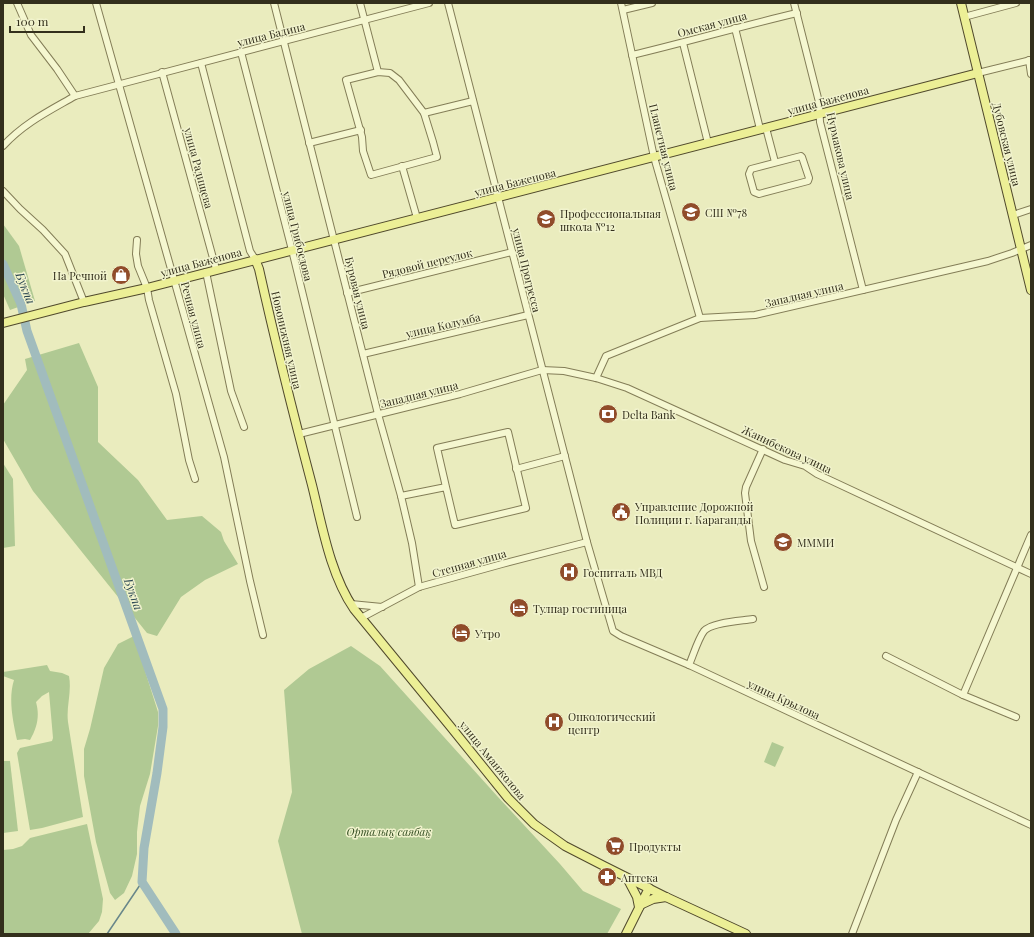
<svg xmlns="http://www.w3.org/2000/svg" width="1034" height="937" font-family="'Playfair Display',serif">
<rect width="100%" height="100%" fill="#eaecbe"/>
<g fill="#b0c993">
<polygon points="3,224 19,246 35,301 10,310 3,294"/>
<polygon points="79,343 98,387 98,442 138,480 167,520 202,516 221,532 224,541 238,564 205,580 181,597 157,636 147,633 33,491 3,439 3,405 27,370 25,359"/>
<polygon points="3,463 13,479 15,546 3,548"/>
<polygon points="134,636 158,712 158,726 150,774 140,806 137,832 137,854 132,876 124,893 115,900 110,893 96,842 84,776 84,749 90,729 104,668 118,644"/>
<polygon points="351,646 380,666 498,797 560,864 583,891 621,909 607,934 302,934 278,841 292,792 284,690 309,669"/>
<path d="M 47,665 L 50,671 L 62,673 L 69,676 C 72,692 66,707 68,722 C 73,754 78,786 83,817 L 42,828 L 30,830 L 17,753 L 20,748 L 52,741 L 53,738 L 49,692 L 42,696 L 36,702 C 40,716 37,728 30,740 L 25,739 L 17,740 C 13,721 8,699 14,680 L 3,676 L 3,672 Z"/>
<polygon points="772,742 784,747 775,767 764,762"/>
<polygon points="3,761 10,761 18,831 3,833"/>
<polygon points="87,824 103,899 102,912 99,921 88,934 3,934 3,850 13,849 22,846 30,838"/>
</g>
<g fill="none" stroke-linecap="round" stroke-linejoin="round">
<polyline stroke="#69878a" stroke-width="1.5" points="107,934 142,882"/>
<polyline stroke="#a1bcbd" stroke-width="9" points="3,264 21,304 27,331 163,709 163,727 157,773 144,848 142,882 176,934"/>
<g stroke="#837d57" stroke-width="8">
<g id="minor">
<polyline points="17,3 31,35 57,69 75,96"/>
<polyline points="96,3 224,457 250,581 263,635"/>
<polyline points="274,3 378,414 401,496 412,543 419,587"/>
<polyline points="360,3 378,72 390,73 399,80 424,113 433,142 437,157 371,175 363,151 362,137 346,80 378,72"/>
<polyline points="448,3 587,542 613,631 621,636 689,665 1031,825"/>
<polyline points="621,3 654,157 700,318"/>
<polyline points="794,3 819,102 820,122 863,290"/>
<polyline points="623,10 652,3"/>
<polyline points="964,17 1016,3"/>
<polyline points="735,28 760,129"/>
<polyline points="683,43 708,143"/>
<polyline points="241,52 292,250 357,517"/>
<path d="M 632,55 C 687,42 741,26 797,13"/>
<polyline points="1029,60 1031,74"/>
<polyline points="201,63 250,251 255,259"/>
<polyline points="162,72 216,269"/>
<polyline points="978,73 1031,60"/>
<polyline points="424,113 473,101"/>
<polyline points="766,128 775,162"/>
<polyline points="309,143 361,130"/>
<path d="M 3,146 C 24,123 49,111 75,96 L 429,3"/>
<polygon points="801,156 802,157 809,178 808,181 759,194 754,192 749,174 751,169"/>
<polyline points="402,166 417,218"/>
<polyline points="3,191 20,209 43,230 65,254 84,302"/>
<polyline points="1013,215 1031,209"/>
<polyline points="137,240 136,254 138,266 147,288 149,300 176,394 189,460 195,479"/>
<polyline points="206,272 231,391 244,427"/>
<polyline points="347,293 512,252"/>
<polyline points="363,354 528,315"/>
<polyline points="596,378 606,356 700,318 755,315 988,261 1012,253 1031,245"/>
<polyline points="299,434 460,394 542,370 564,371 596,378 627,388 785,460 805,466 817,474 1031,574"/>
<polyline points="763,449 746,487 745,493 751,541 764,587"/>
<polyline points="516,469 565,456"/>
<polyline points="401,496 446,487 455,525 526,508 508,432 437,448 446,487"/>
<polyline points="351,604 382,607"/>
<polyline points="361,618 419,587 502,564 587,542"/>
<polyline points="886,656 963,695 1016,717"/>
<path d="M 689,665 C 693,656 698,639 704,631 C 712,622 741,621 753,619"/>
<polyline points="963,695 1031,535"/>
<polyline points="852,934 896,820 918,772"/>
</g>
</g>
<g stroke="#50492c" stroke-width="10">
<g id="major">
<polyline points="961,3 1031,290"/>
<path d="M 255,259 L 259,269 C 275,341 293,413 312,485 C 322,525 330,574 354,609 L 450,726 L 508,798 L 534,824 L 565,846 L 604,866 L 666,897 L 746,934"/>
<polyline points="3,323 84,302 147,288 978,73"/>
<polyline points="627,878 637,897 639,907"/>
<polyline points="640,905 653,899 666,897"/>
<polyline points="626,934 649,888"/>
</g>
</g>
<use href="#minor" stroke="#f5f7d0" stroke-width="6"/>
<use href="#major" stroke="#ecef96" stroke-width="8"/>
</g>
<defs>
<g id="school-disc" transform="scale(1)"><circle r="9.5" fill="#904c2a" stroke="#f1f3cd"/><path d="M0-5L7-2L0 1L-7-2ZM-4 1L0 2.5L4 1V4Q0 6-4 4Z" fill="#fff"/></g>
<g id="shop-disc" transform="scale(1)"><circle r="9.5" fill="#904c2a" stroke="#f1f3cd"/><path d="M-5-2.5h2.3a2.7 3.5 0 0 1 5.4 0H5L5.5 6h-11ZM-1.5-2.5h3a1.5 2.3 0 0 0-3 0Z" fill="#fff"/></g>
<g id="bank-disc" transform="scale(1)"><circle r="9.5" fill="#904c2a" stroke="#f1f3cd"/><path d="M-6-4H6V4H-6ZM0-2.3a2.3 2.3 0 1 0 0 4.6a2.3 2.3 0 1 0 0-4.6Z" fill="#fff"/></g>
<g id="civic-disc" transform="scale(1)"><circle r="9.5" fill="#904c2a" stroke="#f1f3cd"/><path d="M-.6-6.5H3V-4.5H.6V-3L4-1V1h2V6H-6V1h2V-1L-.6-3ZM-1.2 2.5V6h2.4V2.5Z" fill="#fff"/></g>
<g id="hospital-disc" transform="scale(1)"><circle r="9.5" fill="#904c2a" stroke="#f1f3cd"/><path d="M-5-5h3v3.5h4V-5h3V5h-3V1.5h-4V5h-3Z" fill="#fff"/></g>
<g id="hotel-disc" transform="scale(1)"><circle r="9.5" fill="#904c2a" stroke="#f1f3cd"/><path d="M-6-4.5h1.5V1H6V5H4.5V3h-9V5H-6ZM-4 0a1.8 1.8 0 1 1 3.6 0ZM.5 0V-2.5h3Q6-2.5 6 0Z" fill="#fff"/></g>
<g id="supermarket-disc" transform="scale(1)"><circle r="9.5" fill="#904c2a" stroke="#f1f3cd"/><path d="M-6-5.5h2.5l.6 2H6L4.5 2H-2.5L-4.4-4H-6ZM-1.5 3.2a1.3 1.3 0 1 0 .1 0ZM3 3.2a1.3 1.3 0 1 0 .1 0Z" fill="#fff"/></g>
<g id="pharmacy-disc" transform="scale(1)"><circle r="9.5" fill="#904c2a" stroke="#f1f3cd"/><path d="M-2-6h4v4h4v4h-4v4h-4v-4h-4v-4h4Z" fill="#fff"/></g>
</defs>
<g fill-rule="evenodd">
<use href="#school-disc" x="691" y="212"/>
<use href="#school-disc" x="546" y="219"/>
<use href="#shop-disc" x="121" y="275"/>
<use href="#bank-disc" x="608" y="414"/>
<use href="#civic-disc" x="621" y="512"/>
<use href="#school-disc" x="783" y="542"/>
<use href="#hospital-disc" x="569" y="572"/>
<use href="#hotel-disc" x="519" y="608"/>
<use href="#hotel-disc" x="461" y="633"/>
<use href="#hospital-disc" x="554" y="722"/>
<use href="#supermarket-disc" x="615" y="846"/>
<use href="#pharmacy-disc" x="607" y="877"/>
</g>
<g text-anchor="middle" dominant-baseline="central" stroke-width="3" stroke-linejoin="round" paint-order="stroke">
<g font-size="11" fill="#332f1c" stroke="#f1f3cd">
<text transform="translate(712 24) rotate(-15)">Омская улица</text>
<text transform="translate(271 34) rotate(-14)">улица Бадина</text>
<text transform="translate(828 100) rotate(-15)">улица Баженова</text>
<text transform="translate(1007 144) rotate(76)">Дубовская улица</text>
<text transform="translate(664 147) rotate(76)">Планетная улица</text>
<text transform="translate(841 156) rotate(77)">Нурмакова улица</text>
<text transform="translate(199 168) rotate(75)">улица Радищева</text>
<text transform="translate(515 182) rotate(-14)">улица Баженова</text>
<text transform="translate(298 236) rotate(76)">улица Грибоедова</text>
<text transform="translate(201 262) rotate(-15)">улица Баженова</text>
<text transform="translate(427 263) rotate(-14)">Рядовой переулок</text>
<text transform="translate(527 270) rotate(76)">улица Прогресса</text>
<text transform="translate(358 293) rotate(76)">Буровая улица</text>
<text transform="translate(804 294) rotate(-13)">Западная улица</text>
<text transform="translate(194 315) rotate(75)">Речная улица</text>
<text transform="translate(443 325) rotate(-13)">улица Колумба</text>
<text transform="translate(287 340) rotate(77)">Новонижняя улица</text>
<text transform="translate(419 394) rotate(-14)">Западная улица</text>
<text transform="translate(787 449) rotate(25)">Жанибекова улица</text>
<text transform="translate(469 563) rotate(-16)">Степная улица</text>
<text transform="translate(784 699) rotate(25)">улица Крылова</text>
<text transform="translate(493 760) rotate(51)">улица Аманжолова</text>
</g>
<g font-size="11" fill="#332f1c" stroke="#f1f3cd" text-anchor="start">
<text x="705" y="212">СШ №78</text>
<text x="560" y="213">Профессиональная<tspan x="560" dy="13">школа №12</tspan></text>
<text x="107" y="275" text-anchor="end">На Речной</text>
<text x="622" y="414">Delta Bank</text>
<text x="635" y="506">Управление Дорожной<tspan x="635" dy="13">Полиции г. Караганды</tspan></text>
<text x="797" y="542">МММИ</text>
<text x="583" y="572">Госпиталь МВД</text>
<text x="533" y="608">Тулпар гостиница</text>
<text x="475" y="633">Утро</text>
<text x="568" y="716">Онкологический<tspan x="568" dy="13">центр</tspan></text>
<text x="629" y="846">Продукты</text>
<text x="621" y="877">Аптека</text>
</g>
<g font-size="11" font-style="italic" fill="#354f23" stroke="#f1f3cd">
<text x="389" y="831">Орталық саябақ</text>
</g>
<g font-size="12" font-style="italic" fill="#2b4752" stroke="#f1f3cd">
<text transform="translate(26 288) rotate(68)">Букпа</text>
<text transform="translate(134 594) rotate(70)">Букпа</text>
</g>
</g>
<rect width="1034" height="937" fill="none" stroke="#332f1c" stroke-width="8"/>
<path d="M10 26v6h74v-6" fill="none" stroke="#332f1c" stroke-width="2"/>
<text x="16" y="26" font-size="12" fill="#332f1c" stroke="#f1f3cd" stroke-width="3" paint-order="stroke">100 m</text>
</svg>
